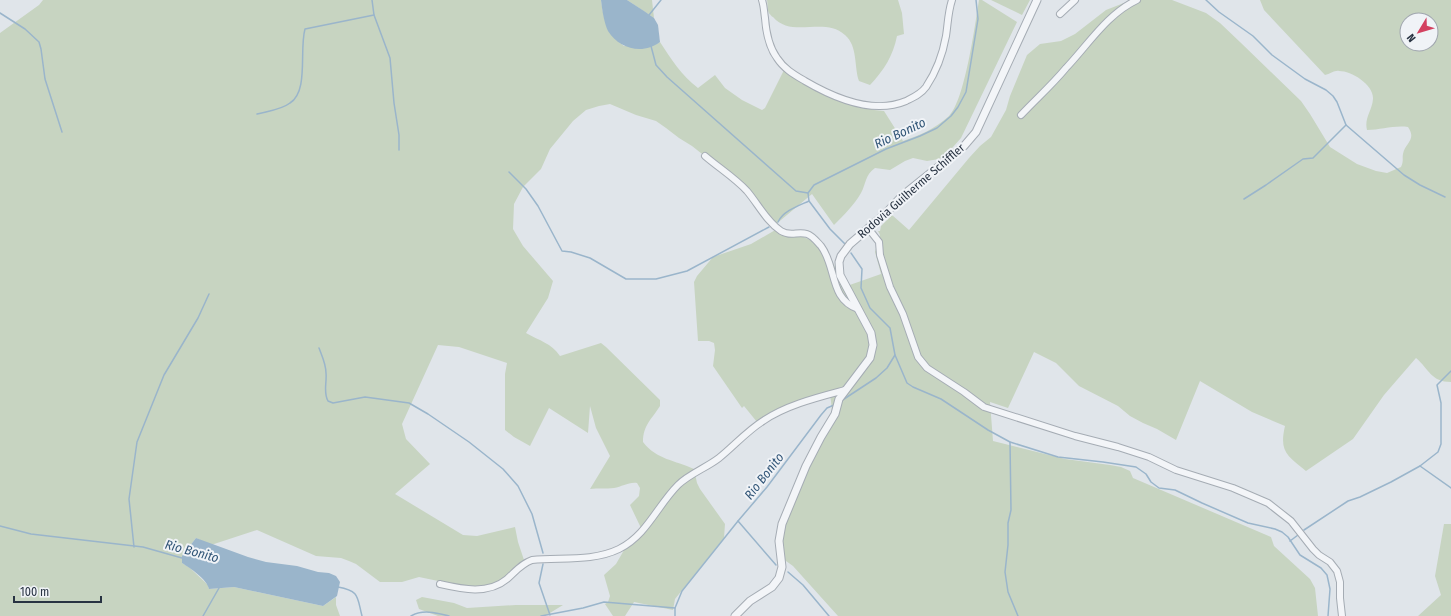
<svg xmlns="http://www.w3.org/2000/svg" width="1451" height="616" font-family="'Fira Sans Condensed',sans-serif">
<rect width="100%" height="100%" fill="#e0e5ea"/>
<g fill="#c7d4c1" fill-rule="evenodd">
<path d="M 43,0 L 601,0 C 604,22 607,32 624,46 L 657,44 L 660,42 C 671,59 681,75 698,88 L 715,75 L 725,88 L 742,100 L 762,110 L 765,108 L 785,68 L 817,87 L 874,110 L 884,111 L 903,141 C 920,135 935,129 949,116 C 965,100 975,25 979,0 L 982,0 L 1017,22 L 961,138 L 945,156 L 939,159 L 927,161 L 913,158 L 905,161 L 890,170 L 875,168 C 865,175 866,184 861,193 C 854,205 844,215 834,225 L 812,194 L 775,225 L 745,193 L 721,169 L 692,146 L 679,138 L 666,128 L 656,121 L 636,115 L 610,104 L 599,106 L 586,110 L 573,121 L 550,149 L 541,169 L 523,187 L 514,204 L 513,229 L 523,246 L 553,281 L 548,298 L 526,333 C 540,341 551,343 560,356 L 601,343 L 606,347 L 660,400 L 660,406 C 652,419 643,425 643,442 C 657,460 675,460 694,469 L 697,483 L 700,489 L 725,524 L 724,538 L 675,599 L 673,610 L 634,602 L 625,616 L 613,616 L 605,604 L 608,602 L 610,596 L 604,575 L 616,564 L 631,538 L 641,528 L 630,505 L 639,496 L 640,488 L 637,483 C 628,482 622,487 614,488 C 606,489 598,488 590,489 L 610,456 L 596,428 L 590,406 L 588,433 L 549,408 L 530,446 L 514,437 L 505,430 L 505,374 L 507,363 L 459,347 L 438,345 L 402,424 L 406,439 L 430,464 L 395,494 L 463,535 L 477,536 L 515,527 L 518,542 L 524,560 L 517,565 L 499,586 L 467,587 L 419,577 L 402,582 L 380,582 L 356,564 L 349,561 L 341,558 L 316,556 L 257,530 L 211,545 L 196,538 L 182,556 L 182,563 L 190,568 L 208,585 L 209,589 L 234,587 L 323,606 L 336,597 L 336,605 L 340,616 L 0,616 L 0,33 L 39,5 Z"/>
<polygon points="627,0 652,0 654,18"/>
<path d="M 767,0 L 898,0 L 902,13 L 904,34 L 897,36 C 893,56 884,70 870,85 L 859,81 C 854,67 858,46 845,35 C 824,16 792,39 773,17 C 772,17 769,13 769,13 C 767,9 768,4 767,0 Z"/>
<polygon points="991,0 1030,0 1022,15"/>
<path d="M 1140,0 L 1172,0 L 1206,13 L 1220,23 L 1240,42 L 1301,101 L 1310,114 L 1330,147 L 1357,164 L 1376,171 L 1387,173 L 1401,167 C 1404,160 1402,158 1403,154 C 1405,143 1417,140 1408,127 C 1394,125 1381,130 1367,130 C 1364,118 1372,111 1373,99 C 1374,85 1352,71 1339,71 C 1335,70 1330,74 1325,75 L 1264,10 L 1260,0 L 1451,0 L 1451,382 C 1431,382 1429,369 1416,358 L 1384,395 L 1353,439 L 1306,471 C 1287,455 1279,452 1285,426 L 1252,412 L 1200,381 L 1176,440 L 1157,429 L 1143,423 L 1130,416 L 1118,406 L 1079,386 L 1056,363 L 1034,352 L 1008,408 L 990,402 L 993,441 L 1065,459 L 1110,465 L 1121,467 L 1130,471 L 1133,478 L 1271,537 L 1274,546 L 1310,579 L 1315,588 L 1318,616 L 838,616 L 793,566 L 779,556 L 782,529 L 818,441 L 832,412 L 831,401 L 830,396 L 757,422 L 744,406 L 742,408 L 713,366 L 715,350 L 714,343 L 709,341 L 698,341 L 694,282 L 697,276 L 713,257 L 751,244 L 777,229 C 795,234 818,239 829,256 C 835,265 839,277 844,287 L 881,274 L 875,252 L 880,235 L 878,231 L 880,231 L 881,226 L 892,215 L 909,230 L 969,158 L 980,146 L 991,137 L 1006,110 L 1010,96 L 1027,55 L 1040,44 L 1061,41 L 1075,34 L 1106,10 L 1129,1 ZM 1407,20 L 1431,20 L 1431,44 L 1407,44 Z"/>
<polygon points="1444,524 1451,524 1451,616 1418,616 1441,595 1435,576"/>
<polygon points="422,597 454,603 467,608 516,605 563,605 545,616 438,616 419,609 416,600"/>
</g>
<g fill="#9ab5cb">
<path d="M 601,0 L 627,0 L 644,11 L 654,18 L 658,25 L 660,42 C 643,55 619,49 608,31 C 604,23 602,9 601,0 Z"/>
<path d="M 196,538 L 248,557 L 266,562 L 297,566 L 318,572 L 329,573 L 336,576 L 340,582 L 337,596 L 323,606 L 234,587 L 209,589 C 207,579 190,568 182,563 L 182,556 Z"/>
</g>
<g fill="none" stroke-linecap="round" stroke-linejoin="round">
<g stroke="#9ab5cb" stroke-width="1.5">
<polyline points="372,0 374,15 390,58 394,103 399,135 399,150"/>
<polyline points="1206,0 1219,12 1253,36 1272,55 1305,79 1326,90 1333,96 1337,102 1346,125 1404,175 1420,185 1445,197"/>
<polyline points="0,13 25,29 39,42 41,49 45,79 62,132"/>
<polyline points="649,15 661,0"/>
<polyline points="651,46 656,65 667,77 796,191 808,193"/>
<path d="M 257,114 C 268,111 281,110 290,103 C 309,91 299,50 305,29 L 374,15"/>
<polyline points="509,172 526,189 538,206 562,251 571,252 590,258 626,279 656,279 687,271 769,227"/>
<polyline points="1244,199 1266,185 1303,159 1313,158 1346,125"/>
<path d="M 778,222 C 783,211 798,206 809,201"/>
<polyline points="845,244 830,229 809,201 808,193 814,185 886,149 920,136 937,128 951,116 958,107 966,92 978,19 976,0"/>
<polyline points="851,253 862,269 861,288 870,308 890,328 895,355 907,383 913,387 941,399 988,430 1010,442 1058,457 1103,462 1136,467 1146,474 1151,482 1159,488 1175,490 1202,503 1248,523 1275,529 1282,532 1288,537 1300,555 1321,568 1327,575 1330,589 1328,616"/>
<path d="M 319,348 C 322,356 326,364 326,373 C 327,383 323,392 328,401 L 333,403 L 365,397 L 409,403 L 428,414 L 469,442 L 503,469 L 518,486 L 532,514 L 543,553"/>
<polyline points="841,401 876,378 887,368 895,355"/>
<polyline points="1010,442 1011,510 1008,523 1008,545 1005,572 1008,592 1018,616"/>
<polyline points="1420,466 1451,488"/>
<polyline points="738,521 776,565"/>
<polyline points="0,526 31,534 143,547 182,558"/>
<polyline points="1304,530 1348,501 1360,497 1391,482 1420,466 1438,452 1441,444 1441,403 1437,385 1451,371"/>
<polyline points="1290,541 1298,535"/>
<polyline points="134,547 129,499 137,442 164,375 198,318 209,294"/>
<polyline points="543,564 539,583 550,615"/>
<polyline points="788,572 803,585 829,616"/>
<path d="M 338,587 C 360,591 357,597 362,616"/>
<polyline points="203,616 219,588"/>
<path d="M 411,616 C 423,609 437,613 449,616"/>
<polyline points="541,616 583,608 604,602 675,608"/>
<polyline points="675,616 675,608 682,591 738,521 767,487 821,415 827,408 834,405"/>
</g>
<g stroke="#a5acb4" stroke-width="8">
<g id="minor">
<path d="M 762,0 C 764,6 764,12 765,18 C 766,32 769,47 777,58 C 784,69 795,75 805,81 C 834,98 873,115 906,101 C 914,97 921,94 926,87 C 936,72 943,53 946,36 C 948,23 948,12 952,0"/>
<polyline points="1060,14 1075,0"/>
<path d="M 1021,115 C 1036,99 1052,85 1066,68 C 1088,45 1107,14 1137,0"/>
<path d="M 705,156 C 719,168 735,178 747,191 C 758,204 767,222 781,231 C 790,237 798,231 807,234 C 813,236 817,242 821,246 C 837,267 829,299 858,309"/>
<polyline points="868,228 879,242 880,255 890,287 903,314 918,357 927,368 964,392 984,407 1075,436 1118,447 1149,457 1176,470 1233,488 1268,503 1291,521 1313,549 1319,555 1330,562 1337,571 1340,582 1340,598 1342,616"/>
<path d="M 440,584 C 462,589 488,595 507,579 C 516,571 521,564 532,560 C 561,557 592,562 619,549 C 647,535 657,506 678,485 C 689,474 706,468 719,458 C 734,446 747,431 763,421 C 786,405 819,397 845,390"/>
</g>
</g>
<g stroke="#a5acb4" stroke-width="9">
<polyline id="tertiary" points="735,616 750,601 772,587 779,578 782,567 779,541 782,524 806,466 821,437 835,414 839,399 870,358 873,345 871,333 840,275 839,262 841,256 850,244 885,214 902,196 964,146 976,132 1037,0"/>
</g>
<use href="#minor" stroke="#f3f5f8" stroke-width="6"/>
<use href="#tertiary" stroke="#f3f5f8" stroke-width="7"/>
</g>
<g text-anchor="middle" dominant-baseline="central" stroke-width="4" stroke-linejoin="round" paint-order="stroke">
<g font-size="12" fill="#283342" stroke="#f0f3f7">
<text transform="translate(911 191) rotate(-41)">Rodovia Guilherme Schiffler</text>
</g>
<g font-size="13" font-style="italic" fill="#315577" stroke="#f0f3f7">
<text transform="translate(900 133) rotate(-25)">Rio Bonito</text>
<text transform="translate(764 476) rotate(-52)">Rio Bonito</text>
<text transform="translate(192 551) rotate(15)">Rio Bonito</text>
</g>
</g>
<g transform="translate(1419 32) rotate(232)"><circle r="19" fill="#f0f3f7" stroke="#a0a6af"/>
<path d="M0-3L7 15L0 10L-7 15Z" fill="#d34160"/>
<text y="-6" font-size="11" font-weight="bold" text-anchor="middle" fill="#283342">N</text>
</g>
<path d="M14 596v6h87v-6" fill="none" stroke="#283342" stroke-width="2"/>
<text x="20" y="596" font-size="12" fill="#283342" stroke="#f0f3f7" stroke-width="3" paint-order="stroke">100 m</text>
</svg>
